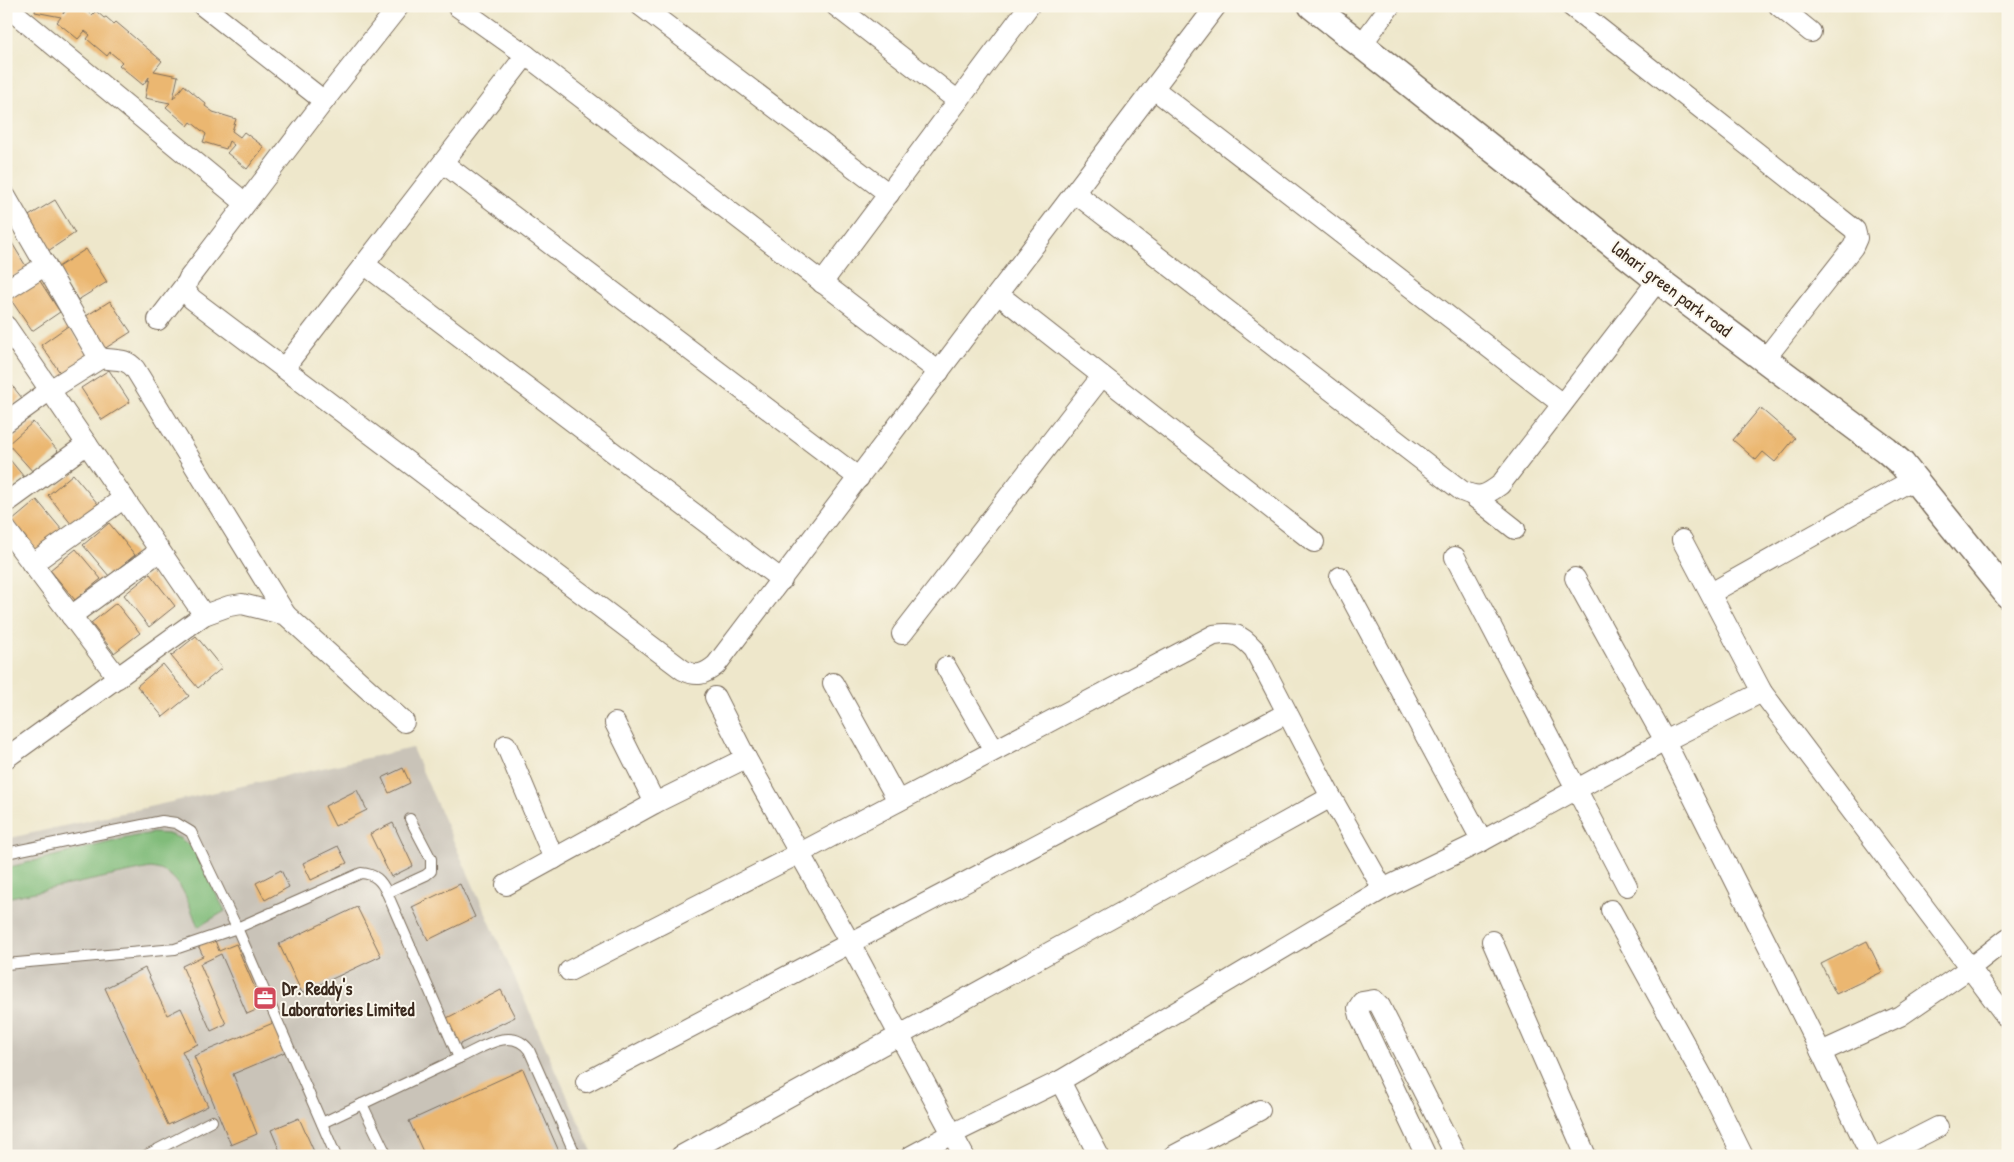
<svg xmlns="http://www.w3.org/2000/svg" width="2014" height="1162" font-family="'Patrick Hand',sans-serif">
<rect width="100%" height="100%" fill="#fbf7ec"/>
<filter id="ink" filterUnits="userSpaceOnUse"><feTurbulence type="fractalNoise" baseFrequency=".02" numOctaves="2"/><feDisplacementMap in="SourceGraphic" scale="10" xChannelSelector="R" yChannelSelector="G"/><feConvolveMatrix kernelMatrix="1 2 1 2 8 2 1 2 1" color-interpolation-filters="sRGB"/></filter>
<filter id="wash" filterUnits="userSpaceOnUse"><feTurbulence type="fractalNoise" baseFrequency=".0096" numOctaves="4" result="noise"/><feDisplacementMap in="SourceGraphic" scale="20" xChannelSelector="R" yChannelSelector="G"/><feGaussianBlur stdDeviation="1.12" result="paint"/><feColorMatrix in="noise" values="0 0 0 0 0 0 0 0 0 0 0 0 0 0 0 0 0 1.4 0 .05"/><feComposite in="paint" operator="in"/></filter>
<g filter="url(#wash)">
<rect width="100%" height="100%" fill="#eee7cb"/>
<polygon fill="#c9c3b8" points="412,748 594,1156 6,1156 6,839"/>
<path fill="#81bc7a" stroke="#5e734c" d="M 153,833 L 168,834 L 179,838 L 192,847 L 225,911 L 198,927 C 188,903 181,870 150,868 L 6,898 L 6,868 L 131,837 Z"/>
<g id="blocks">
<g fill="#ebb771">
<polygon points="36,6 65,6 63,14 70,6 81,6 92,15 96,11 104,18 106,17 114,24 116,22 162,61 154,71 178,76 173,99 184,85 206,104 205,106 213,112 236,119 232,131 240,137 244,132 264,147 247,169 227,153 234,145 229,141 226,149 203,142 206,134 191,122 188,126 166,107 170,103 145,98 149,77 143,85 119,65 122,62 110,52 107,56 87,39 90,35 85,31 78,39 57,22 61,17 35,12"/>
<polygon points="55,200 75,233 48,251 27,217"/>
<polygon points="6,233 27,268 6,281"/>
<polygon points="86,249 107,282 78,300 58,267"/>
<polygon points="38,278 60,312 32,331 9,297"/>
<polygon points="110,301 131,332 104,349 83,318"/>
<polygon points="68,326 91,358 63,377 41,345"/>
<polygon points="109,370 130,402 102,420 81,388"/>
<polygon points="6,378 22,398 6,411"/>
<polygon points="1760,408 1795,438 1775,462 1763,452 1756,460 1733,440"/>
<polygon points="33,422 58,451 34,473 8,444"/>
<polygon points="6,455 24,477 6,492"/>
<polygon points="73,474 98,504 72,525 48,495"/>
<polygon points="37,500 62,530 37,551 12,521"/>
<polygon points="109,523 135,555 109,576 83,545"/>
<polygon points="76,549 101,579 75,600 50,570"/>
<polygon points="150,574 175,606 149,627 124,595"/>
<polygon points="116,603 140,633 114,653 91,623"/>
<polygon points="196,636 222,668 198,688 171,656"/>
<polygon points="163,664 189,696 163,717 137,686"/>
<polygon points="403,768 410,783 389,793 382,778"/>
<polygon points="357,790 367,810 335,826 325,806"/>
<polygon points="393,823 413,866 391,877 370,834"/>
<polygon points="338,846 347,863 311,880 303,863"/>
<polygon points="281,870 289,887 265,900 256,883"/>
<polygon points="460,884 475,917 428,940 412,907"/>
<polygon points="357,907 381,956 302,993 279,944"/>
<polygon points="214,938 219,951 236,944 263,1007 247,1014 221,954 200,964 226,1024 211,1031 182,966 203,956 198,945"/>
<polygon points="1867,941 1882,972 1836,994 1821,964"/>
<polygon points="145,968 167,1015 181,1008 198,1044 182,1051 208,1106 168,1125 105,988"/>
<polygon points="501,990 515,1017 458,1045 445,1019"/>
<polygon points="273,1023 285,1052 233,1074 257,1134 231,1145 194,1056"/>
<polygon points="523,1069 561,1156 425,1156 409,1121"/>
<polygon points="299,1118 316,1156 282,1156 271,1130"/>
</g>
</g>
</g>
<g filter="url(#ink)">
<use href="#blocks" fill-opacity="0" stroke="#7a6c5b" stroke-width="1"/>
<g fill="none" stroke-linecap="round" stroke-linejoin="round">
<g stroke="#7a6c5b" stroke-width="12">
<g id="service">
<polyline points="6,853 162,821 176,823 191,832 237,928 336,1156"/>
<polyline points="387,893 426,875 431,871 431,859 410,819"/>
<path d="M 6,964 L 175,949 L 237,928 L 361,873 C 375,874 381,880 387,893 L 459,1058 L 322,1123"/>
<path d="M 459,1058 C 480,1049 511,1025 529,1050 L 576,1156"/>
<polyline points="362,1104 387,1156"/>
<polyline points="145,1156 212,1121"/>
</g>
</g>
<g stroke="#7a6c5b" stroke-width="22">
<g id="minor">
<polyline points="6,6 245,203"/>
<polyline points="203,6 324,101"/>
<path d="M 399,6 L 324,101 L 189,278 C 185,287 185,291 192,299 L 683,670 C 697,677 704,675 716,665 L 1216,6"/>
<polyline points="457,6 526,55 939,372"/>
<polyline points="641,6 889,194"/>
<polyline points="836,6 958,101"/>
<polyline points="1571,6 1855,230 1857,238 1853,247 1765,359"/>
<polyline points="1779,6 1811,32"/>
<polyline points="1362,44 1390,6"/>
<polyline points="1154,89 1562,404"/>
<polyline points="443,163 859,478"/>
<path d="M 1075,193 L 1462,491 C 1480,499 1485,496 1500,485 L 1658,280"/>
<path d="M 6,197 L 96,353 L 101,358 C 115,361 125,357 135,369 L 286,615"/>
<polyline points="364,264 782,580"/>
<polyline points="822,283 1029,6"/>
<polyline points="6,290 46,265"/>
<polyline points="998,294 1314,542"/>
<polyline points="158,320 185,285"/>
<polyline points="6,326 204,615"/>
<polyline points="284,368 526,55"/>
<polyline points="6,422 50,390 101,358"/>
<polyline points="1473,496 1515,529"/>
<polyline points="6,503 87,444"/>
<polyline points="6,529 118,678"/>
<polyline points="1682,540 1762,692 1970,968 1900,1016 1821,1052"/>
<polyline points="1455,557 1627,886"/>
<polyline points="32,564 124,498"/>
<polyline points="1340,577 1482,841"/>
<polyline points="1575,578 1665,741 1762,692"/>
<polyline points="1711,593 1914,479"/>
<polyline points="71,616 160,551"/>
<polyline points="902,634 1102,376"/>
<polyline points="946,667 994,750"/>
<polyline points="833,683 898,801"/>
<polyline points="715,697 746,758"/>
<polyline points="615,723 655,803"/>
<polyline points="506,745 554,859"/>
<polyline points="6,758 204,615 229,606 242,604 286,615 404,722"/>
<polyline points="506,885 655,803 746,758 850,943 964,1156"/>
<polyline points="1611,910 1716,1101 1743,1156"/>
<polyline points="2008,938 1970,968 2008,1019"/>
<polyline points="1492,941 1586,1156"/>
<path d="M 569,971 L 800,853 L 1214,635 C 1234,632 1240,634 1254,649 L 1331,797 L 1383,889"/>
<polyline points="1060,1081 1099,1156"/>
<polyline points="586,1082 1287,713"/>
<polyline points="681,1156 1331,797"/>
<polyline points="911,1156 952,1134 1060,1081 1383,889 1482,841 1665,741 1821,1052 1871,1156"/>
<polyline points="1173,1156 1260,1110"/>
<polyline points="1426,1156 1360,1016 1358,1008 1362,1002 1374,1000 1380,1006 1456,1156"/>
<polyline points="1881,1156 1938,1127"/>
</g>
</g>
<g stroke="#7a6c5b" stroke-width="29">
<polyline id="tertiary" points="1312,6 1658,280 1886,450 1902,464 2008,595"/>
</g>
<use href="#service" stroke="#fff" stroke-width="10"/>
<use href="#minor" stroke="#fff" stroke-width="20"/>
<use href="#tertiary" stroke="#fff" stroke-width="26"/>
</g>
</g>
<defs>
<g id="office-square" transform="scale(1.25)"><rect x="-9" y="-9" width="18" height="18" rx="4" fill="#d1495b" stroke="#fbf7ec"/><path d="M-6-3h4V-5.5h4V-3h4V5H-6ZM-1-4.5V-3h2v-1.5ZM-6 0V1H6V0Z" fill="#fff"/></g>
</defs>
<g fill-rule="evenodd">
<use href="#office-square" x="265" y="998"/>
</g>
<g text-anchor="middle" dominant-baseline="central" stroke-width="4" stroke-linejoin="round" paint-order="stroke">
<g font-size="18" fill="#3b2a1e" stroke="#fbf7ec">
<text transform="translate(1672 289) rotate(37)">lahari green park road</text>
</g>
<g font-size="18" font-weight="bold" fill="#3b2a1e" stroke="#fbf7ec" text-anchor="start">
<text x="282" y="988">Dr. Reddy's<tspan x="282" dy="21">Laboratories Limited</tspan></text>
</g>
</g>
<rect width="2014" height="1162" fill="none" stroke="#fbf7ec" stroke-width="25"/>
</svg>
